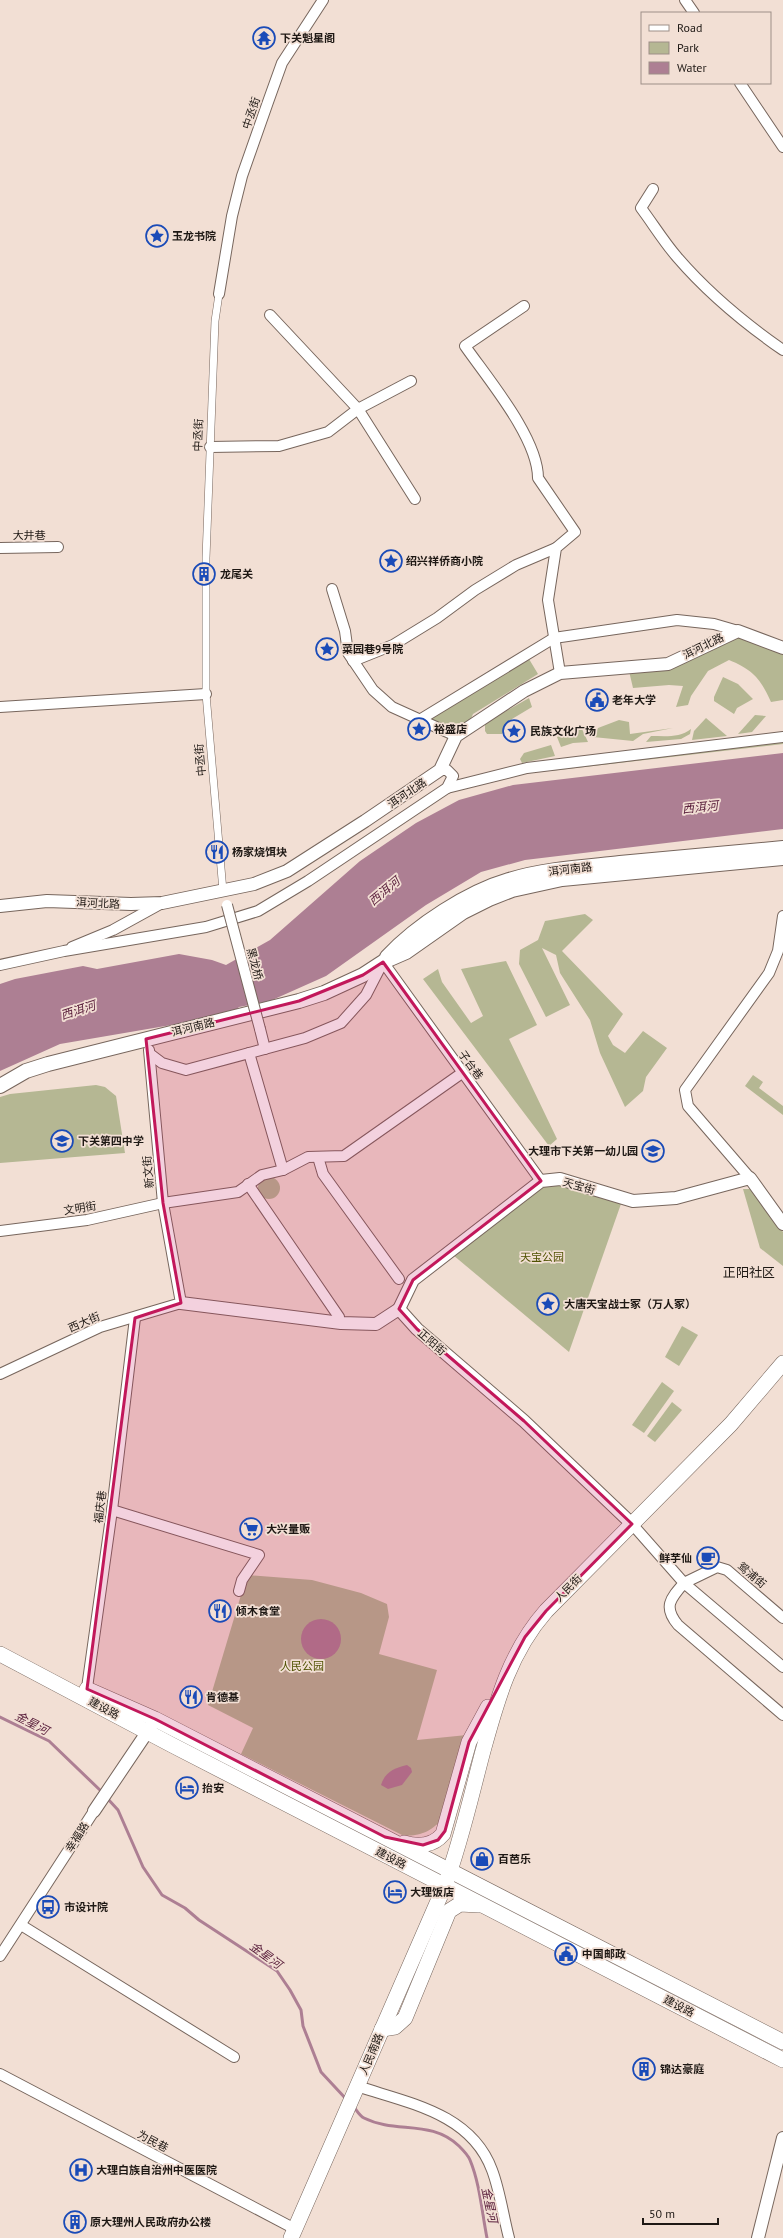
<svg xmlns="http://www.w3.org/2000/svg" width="783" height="2238" font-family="'PT Sans','Noto Sans SC',sans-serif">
<rect width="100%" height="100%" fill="#f2dfd4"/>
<g fill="#b5b793">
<path d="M 737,634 L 783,650 L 783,700 L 771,702 C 760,678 753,670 729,660 L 708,671 L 691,696 L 688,705 L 676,707 L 683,686 L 669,685 L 633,688 L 629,671 L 675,667 Z"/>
<polygon points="529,659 538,674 473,714 470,721 455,730 448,724 438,725 431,718 504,672"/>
<polygon points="723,677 738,684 753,699 737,708 734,714 714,701 714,697"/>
<polygon points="529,698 532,707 512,719 502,734 487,734 485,731 485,723"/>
<polygon points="755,715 766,716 752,732 738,734"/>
<polygon points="706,718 727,736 692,740 694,731"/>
<polygon points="619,720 629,722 630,734 673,728 643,734 633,741 593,737 598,728"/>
<polygon points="575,727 582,729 588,742 573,743 561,747 557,737 568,729"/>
<path d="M 691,729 L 690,734 L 681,739 L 646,742 L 651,736 C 665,736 680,738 691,729 Z"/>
<polygon points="783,740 783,744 550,771 550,768"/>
<polygon points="551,745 555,756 522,763 520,759 524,753"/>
<polygon points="585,914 593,920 562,951 623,1014 608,1036 613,1045 625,1053 643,1031 667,1048 646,1077 643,1091 625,1107 600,1053 590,1020 560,973 556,955 542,948 570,1005 546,1017 519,964 520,950 538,940 545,921"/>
<polygon points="506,961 537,1025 509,1039 557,1139 549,1146 423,979 438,969 442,982 471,1023 483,1016 461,969"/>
<polygon points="753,1075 763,1082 759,1088 783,1106 783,1115 745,1086"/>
<polygon points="96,1085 105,1087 116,1096 125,1153 0,1163 0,1097 10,1094"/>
<circle cx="269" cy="1188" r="11"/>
<polygon points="561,1183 622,1201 569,1352 453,1255 543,1185"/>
<polygon points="743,1189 752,1189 783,1232 783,1266 760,1248"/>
<polygon points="682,1326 698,1335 679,1366 665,1357"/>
<polygon points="662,1382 674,1391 644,1433 632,1425"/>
<polygon points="672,1402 682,1410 655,1442 647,1436"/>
<path d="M 247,1575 L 312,1580 L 361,1593 L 387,1604 L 389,1617 L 379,1654 L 437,1670 L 417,1740 L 467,1735 L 443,1819 C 429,1832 424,1835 404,1836 L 241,1754 L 253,1728 L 208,1705 Z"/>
</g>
<g fill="#ad7f93">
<polygon points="783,753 783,829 525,860 481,872 426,905 326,976 270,1001 239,1007 233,1013 218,1017 60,1044 0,1071 0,984 15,979 83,966 97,969 179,954 212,960 226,965 270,940 360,861 416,823 459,800 513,785"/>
<circle cx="321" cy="1639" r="20"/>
<path d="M 407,1765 L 411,1768 L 412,1772 L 402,1785 L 388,1789 L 381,1785 C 385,1772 394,1768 407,1765 Z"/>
</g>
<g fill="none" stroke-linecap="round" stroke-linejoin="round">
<g stroke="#ad7f93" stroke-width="3">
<polyline points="0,1717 49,1741 102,1792"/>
<polyline points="107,1798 118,1810 143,1867 162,1895 185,1908 199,1920 277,1971 290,1990 301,2010 303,2026 321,2072 347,2100"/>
<path d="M 354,2107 C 357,2111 360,2116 364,2118 C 396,2134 431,2119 459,2146 C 463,2150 468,2155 470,2160 C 480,2184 482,2213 487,2238"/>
</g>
<g stroke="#77665d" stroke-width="8">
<polyline id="pedestrian" points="219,294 215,321 206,558 206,694 223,891"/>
</g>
<g stroke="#77665d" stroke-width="12">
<g id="minor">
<polyline points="685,0 694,13"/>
<polyline points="740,83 783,147"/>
<path d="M 653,189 L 641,208 C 653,224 664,242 677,257 C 708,293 744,323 783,350"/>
<polyline points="219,294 232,216 242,176 268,102 282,63 323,0"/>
<path d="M 524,306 L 465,346 C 488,379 538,438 538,478 L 575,532 L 556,548 L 548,600 L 560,673"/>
<polyline points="270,315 358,409 415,499"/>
<polyline points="210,447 279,446 328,432 358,409 411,381"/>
<polyline points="0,548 58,547"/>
<polyline points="332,589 345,631 348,653 373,690 392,707 456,736"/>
<polyline points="353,661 393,645 437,618 475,590 516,565 556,548"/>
<polyline points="0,707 206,694"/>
<polyline points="421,719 554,638 677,620 714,624 738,631"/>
<polyline points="447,788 527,768 783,737"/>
<polyline points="72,947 113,930 162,903"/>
<polyline points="0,965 64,951 206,927 258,911 308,881 447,788 453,776 447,770 440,770"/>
<polyline points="260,1029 265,1049"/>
<polyline points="249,1053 283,1170"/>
<polyline points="150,1054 162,1063 186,1070 305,1038 341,1023 366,995 383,962 541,1181"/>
<polyline points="318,1157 323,1174 399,1279"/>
<polyline points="750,1178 688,1106 685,1090 769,973 778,951 783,916"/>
<polyline points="248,1184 339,1317"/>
<polyline points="0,1231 87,1220 163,1203 238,1192 262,1175 283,1170 308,1157 344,1156 462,1073"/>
<polyline points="0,1374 100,1327 181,1303 163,1203 149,1050"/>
<polyline points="112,1510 259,1555 242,1580 239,1591"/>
<polyline points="632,1524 684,1583 717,1567 727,1570 783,1618"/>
<path d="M 783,1667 L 684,1583 C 670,1599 663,1607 678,1625 L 783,1715"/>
<polyline points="86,1695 112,1510 135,1318"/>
<polyline points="21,1925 234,2057"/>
<polyline points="0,1956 94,1811"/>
<polyline points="0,2074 295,2229"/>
<path d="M 357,2086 C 408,2103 471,2113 492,2170 C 500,2191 503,2215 509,2238"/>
</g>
</g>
<g stroke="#77665d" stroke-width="14">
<g id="tertiary">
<polyline points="0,906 47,901 131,904 162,903 254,884 287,871 365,821 440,770 456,736 524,691 560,673 668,664 738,631 783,648"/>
<polyline points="181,1303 341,1323 376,1324 399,1309 417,1329 524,1421 632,1524"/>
<polyline points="399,1309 413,1280 541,1181 560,1179 633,1201 676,1198 750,1178 783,1224"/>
<polyline points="94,1811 152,1725"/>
<polyline points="758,2238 783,2138"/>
</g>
</g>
<g stroke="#77665d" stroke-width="16">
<g id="secondary">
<path d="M 387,957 C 417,925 468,892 509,880 C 545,869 583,867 620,863 C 674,858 729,853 783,848"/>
<polyline points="0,1086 26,1071 48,1064 299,1001 324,993 363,975 383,962 406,952 463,912 489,899 512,890 562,879 783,858"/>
</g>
</g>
<g stroke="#77665d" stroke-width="16">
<g id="primary">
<polyline points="0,1654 172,1745 783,2060"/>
<polyline points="87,1689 155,1719 783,2042"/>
<path d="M 404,1843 C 418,1847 433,1846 443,1834 L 469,1742 L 488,1707"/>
<polyline points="382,2029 395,2027 405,2018 449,1911 460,1904 479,1905"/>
<path d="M 291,2238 L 445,1885 C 461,1842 471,1796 483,1751 C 497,1700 510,1652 546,1611 L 731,1424 L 783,1363"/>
</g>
</g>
<use href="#pedestrian" stroke="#fff" stroke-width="7"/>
<use href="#minor" stroke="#fff" stroke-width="10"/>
<use href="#tertiary" stroke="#fff" stroke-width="12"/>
<use href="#secondary" stroke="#fff" stroke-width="14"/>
<use href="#primary" stroke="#fff" stroke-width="15"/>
<g stroke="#77665d" stroke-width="12" stroke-linecap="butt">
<polyline id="minor-bridge" points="227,905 260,1029"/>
</g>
<use href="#minor-bridge" stroke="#fff" stroke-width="10"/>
</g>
<path fill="#c2185b" fill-opacity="0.2" stroke="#c2185b" stroke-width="3" stroke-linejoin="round" d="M 383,962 L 541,1181 L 413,1280 L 399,1309 L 417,1329 L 524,1421 L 632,1524 L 546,1611 L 525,1637 L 469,1742 L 445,1831 L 438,1840 L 423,1845 L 385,1837 L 155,1719 L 87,1689 L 135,1318 L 181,1303 L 163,1203 L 146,1039 L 299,1001 L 363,975 Z"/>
<defs>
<g id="temple-ring" transform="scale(1.15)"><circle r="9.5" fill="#f2dfd4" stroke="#1a4bb8" stroke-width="1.5"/><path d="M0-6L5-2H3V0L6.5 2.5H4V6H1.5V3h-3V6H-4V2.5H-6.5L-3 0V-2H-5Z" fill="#1a4bb8"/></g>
<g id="sight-ring" transform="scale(1.15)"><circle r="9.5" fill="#f2dfd4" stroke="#1a4bb8" stroke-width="1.5"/><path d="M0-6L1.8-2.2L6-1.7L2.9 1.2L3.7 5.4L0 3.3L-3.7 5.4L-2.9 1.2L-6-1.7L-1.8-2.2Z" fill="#1a4bb8"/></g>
<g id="building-ring" transform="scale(1.15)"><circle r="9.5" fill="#f2dfd4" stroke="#1a4bb8" stroke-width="1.5"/><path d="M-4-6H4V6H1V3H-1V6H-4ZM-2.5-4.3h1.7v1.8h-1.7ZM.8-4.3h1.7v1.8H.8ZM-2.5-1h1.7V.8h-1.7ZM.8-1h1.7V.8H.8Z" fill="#1a4bb8"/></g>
<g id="civic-ring" transform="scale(1.15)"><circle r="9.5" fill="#f2dfd4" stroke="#1a4bb8" stroke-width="1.5"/><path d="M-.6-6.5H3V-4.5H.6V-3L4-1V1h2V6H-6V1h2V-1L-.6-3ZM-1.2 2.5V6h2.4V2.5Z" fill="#1a4bb8"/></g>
<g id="restaurant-ring" transform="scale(1.15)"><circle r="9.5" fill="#f2dfd4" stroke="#1a4bb8" stroke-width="1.5"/><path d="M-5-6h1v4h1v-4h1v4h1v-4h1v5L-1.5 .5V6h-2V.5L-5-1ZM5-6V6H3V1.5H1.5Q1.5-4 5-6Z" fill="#1a4bb8"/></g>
<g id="school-ring" transform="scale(1.15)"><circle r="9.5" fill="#f2dfd4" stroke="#1a4bb8" stroke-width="1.5"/><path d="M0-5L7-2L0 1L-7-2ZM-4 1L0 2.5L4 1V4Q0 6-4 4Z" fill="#1a4bb8"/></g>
<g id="supermarket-ring" transform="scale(1.15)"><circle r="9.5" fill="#f2dfd4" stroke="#1a4bb8" stroke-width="1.5"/><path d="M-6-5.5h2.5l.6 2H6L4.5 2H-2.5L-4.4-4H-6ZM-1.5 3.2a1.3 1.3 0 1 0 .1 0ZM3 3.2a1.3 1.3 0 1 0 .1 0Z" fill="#1a4bb8"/></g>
<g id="cafe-ring" transform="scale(1.15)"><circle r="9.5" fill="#f2dfd4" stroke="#1a4bb8" stroke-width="1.5"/><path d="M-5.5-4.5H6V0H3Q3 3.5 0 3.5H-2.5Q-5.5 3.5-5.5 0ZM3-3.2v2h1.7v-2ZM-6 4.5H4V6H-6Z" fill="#1a4bb8"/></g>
<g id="hotel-ring" transform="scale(1.15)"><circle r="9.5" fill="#f2dfd4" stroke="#1a4bb8" stroke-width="1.5"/><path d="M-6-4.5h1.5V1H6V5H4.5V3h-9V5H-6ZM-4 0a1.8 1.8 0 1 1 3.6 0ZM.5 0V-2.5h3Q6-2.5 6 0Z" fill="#1a4bb8"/></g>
<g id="shop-ring" transform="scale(1.15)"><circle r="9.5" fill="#f2dfd4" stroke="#1a4bb8" stroke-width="1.5"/><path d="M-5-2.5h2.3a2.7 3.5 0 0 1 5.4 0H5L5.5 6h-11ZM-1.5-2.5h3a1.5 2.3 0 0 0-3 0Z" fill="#1a4bb8"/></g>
<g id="bus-ring" transform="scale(1.15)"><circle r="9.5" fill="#f2dfd4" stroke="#1a4bb8" stroke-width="1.5"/><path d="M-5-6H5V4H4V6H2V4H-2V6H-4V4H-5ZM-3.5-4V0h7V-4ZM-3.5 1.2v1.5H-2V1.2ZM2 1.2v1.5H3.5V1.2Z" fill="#1a4bb8"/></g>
<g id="hospital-ring" transform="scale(1.15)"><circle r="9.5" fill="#f2dfd4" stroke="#1a4bb8" stroke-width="1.5"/><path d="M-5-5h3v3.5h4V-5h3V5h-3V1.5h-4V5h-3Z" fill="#1a4bb8"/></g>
</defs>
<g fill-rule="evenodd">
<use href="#temple-ring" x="264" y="38"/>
<use href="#sight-ring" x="157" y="236"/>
<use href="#sight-ring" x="391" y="561"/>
<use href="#building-ring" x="204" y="574"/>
<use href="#sight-ring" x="327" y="649"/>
<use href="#civic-ring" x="597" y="700"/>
<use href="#sight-ring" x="419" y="729"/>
<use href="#sight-ring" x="514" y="731"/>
<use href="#restaurant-ring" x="217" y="852"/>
<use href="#school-ring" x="62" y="1141"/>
<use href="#school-ring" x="653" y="1151"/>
<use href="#sight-ring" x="548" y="1304"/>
<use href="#supermarket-ring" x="251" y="1529"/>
<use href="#cafe-ring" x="708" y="1558"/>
<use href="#restaurant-ring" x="220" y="1611"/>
<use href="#restaurant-ring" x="191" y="1697"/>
<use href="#hotel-ring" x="187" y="1788"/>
<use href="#shop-ring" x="482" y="1859"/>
<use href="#hotel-ring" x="395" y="1892"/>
<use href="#bus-ring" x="48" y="1907"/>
<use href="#civic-ring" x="566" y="1954"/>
<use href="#building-ring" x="644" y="2069"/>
<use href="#hospital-ring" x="81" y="2170"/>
<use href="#building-ring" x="75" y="2222"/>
</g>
<g text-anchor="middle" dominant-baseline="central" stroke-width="3.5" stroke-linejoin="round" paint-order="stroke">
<g font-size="11" font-weight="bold" fill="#1e1814" stroke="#f2dfd4" text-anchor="start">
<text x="280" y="38">下关魁星阁</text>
<text x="172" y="236">玉龙书院</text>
<text x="406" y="561">绍兴祥侨商小院</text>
<text x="220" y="574">龙尾关</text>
<text x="342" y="649">菜园巷9号院</text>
<text x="612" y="700">老年大学</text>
<text x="434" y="729">裕盛店</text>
<text x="530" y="731">民族文化广场</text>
<text x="232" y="852">杨家烧饵块</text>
<text x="78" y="1141">下关第四中学</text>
<text x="638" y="1151" text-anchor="end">大理市下关第一幼儿园</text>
<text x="564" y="1304">大唐天宝战士冢（万人冢）</text>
<text x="266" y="1529">大兴量贩</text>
<text x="692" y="1558" text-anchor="end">鲜芋仙</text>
<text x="236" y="1611">倾木食堂</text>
<text x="206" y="1697">肯德基</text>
<text x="202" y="1788">抬安</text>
<text x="498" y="1859">百芭乐</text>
<text x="410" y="1892">大理饭店</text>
<text x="64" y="1907">市设计院</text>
<text x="582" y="1954">中国邮政</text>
<text x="660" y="2069">锦达豪庭</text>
<text x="96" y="2170">大理白族自治州中医医院</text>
<text x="90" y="2222">原大理州人民政府办公楼</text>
</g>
<g font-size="11" fill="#1e1814" stroke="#f2dfd4">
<text transform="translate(251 113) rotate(-71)">中丞街</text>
<text transform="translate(198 435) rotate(-88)">中丞街</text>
<text x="29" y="535">大井巷</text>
<text transform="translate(703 646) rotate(-26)">洱河北路</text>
<text transform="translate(200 760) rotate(-95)">中丞街</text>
<text transform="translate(407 793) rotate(-34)">洱河北路</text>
<text transform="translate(570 869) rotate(-7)">洱河南路</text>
<text transform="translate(98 903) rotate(3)">洱河北路</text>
<text transform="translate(255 964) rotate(75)">黑龙桥</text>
<text transform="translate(193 1027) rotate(-14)">洱河南路</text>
<text transform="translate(471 1065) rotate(54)">子台巷</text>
<text transform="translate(148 1172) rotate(-95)">新文街</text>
<text transform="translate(579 1186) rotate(16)">天宝街</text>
<text transform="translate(80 1208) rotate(-9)">文明街</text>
<text transform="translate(84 1322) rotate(-23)">西大街</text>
<text transform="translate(432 1342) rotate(41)">正阳街</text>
<text transform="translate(100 1507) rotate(-83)">福庆巷</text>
<text transform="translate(752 1575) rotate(40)">鸳浦街</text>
<text transform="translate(568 1588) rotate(-45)">人民街</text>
<text transform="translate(104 1708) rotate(28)">建设路</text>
<text transform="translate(77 1837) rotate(-57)">幸福路</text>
<text transform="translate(391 1858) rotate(27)">建设路</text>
<text transform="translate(679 2006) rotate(27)">建设路</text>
<text transform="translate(371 2054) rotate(-67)">人民南路</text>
<text transform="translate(153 2141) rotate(28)">为民巷</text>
</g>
<g font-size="11" fill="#505202" stroke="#f2dfd4">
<text x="542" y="1257">天宝公园</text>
<text x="302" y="1666">人民公园</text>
</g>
<g font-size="12" font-style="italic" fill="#5c223e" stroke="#f2dfd4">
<text transform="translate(700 807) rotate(-6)">西洱河</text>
<text transform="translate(384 891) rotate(-40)">西洱河</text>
<text transform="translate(78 1010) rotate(-18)">西洱河</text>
<text transform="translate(32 1723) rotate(27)">金星河</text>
<text transform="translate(266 1955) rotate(36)">金星河</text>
<text transform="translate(490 2205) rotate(78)">金星河</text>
</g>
<g font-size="13" fill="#1e1814" stroke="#f2dfd4">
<text x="749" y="1272">正阳社区</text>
</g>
</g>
<rect x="641" y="12" width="130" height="72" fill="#f2dfd4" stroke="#9d8f87"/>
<rect x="649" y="25" width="20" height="6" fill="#ffffff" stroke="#9d8f87"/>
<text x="677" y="32" font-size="12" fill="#1e1814">Road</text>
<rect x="649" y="42" width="20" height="12" fill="#b5b793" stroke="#9d8f87"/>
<text x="677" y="52" font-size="12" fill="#1e1814">Park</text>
<rect x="649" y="62" width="20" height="12" fill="#ad7f93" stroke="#9d8f87"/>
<text x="677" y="72" font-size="12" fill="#1e1814">Water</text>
<path d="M643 2218v6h75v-6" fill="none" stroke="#1e1814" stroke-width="2"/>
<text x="649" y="2218" font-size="12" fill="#1e1814" stroke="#f2dfd4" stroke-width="3" paint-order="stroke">50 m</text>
</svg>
